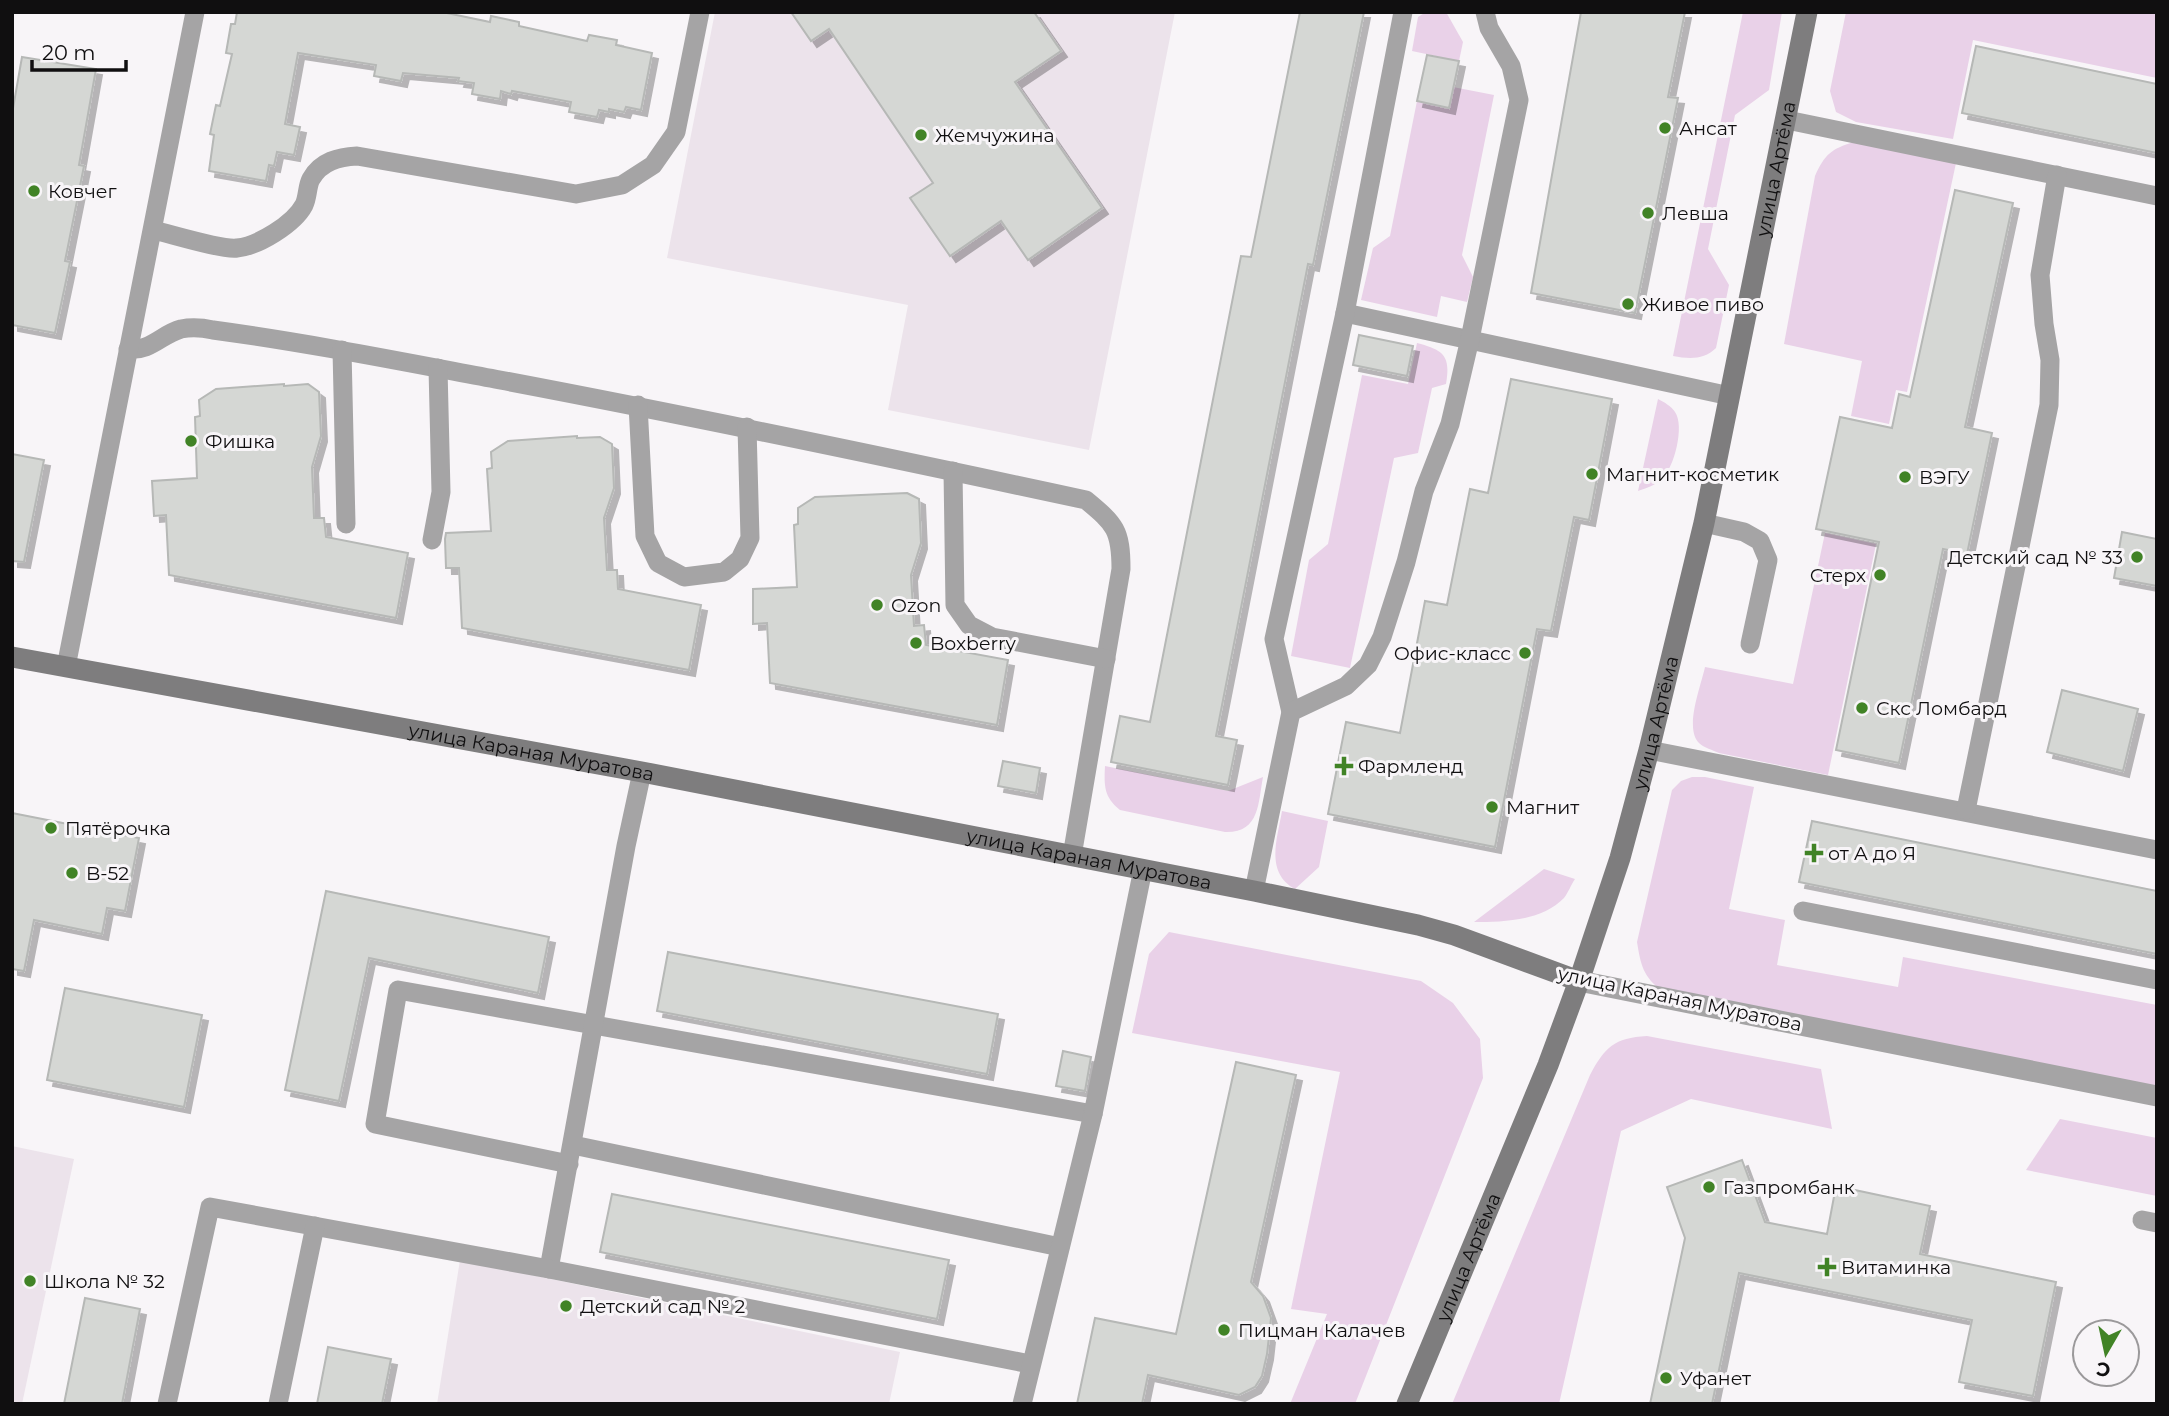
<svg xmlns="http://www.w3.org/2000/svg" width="2169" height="1416" font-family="Montserrat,sans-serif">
<defs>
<filter id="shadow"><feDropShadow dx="6" dy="6" stdDeviation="0" flood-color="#0004"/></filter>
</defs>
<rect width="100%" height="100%" fill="#f8f5f8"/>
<g fill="#ece3eb">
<polygon points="715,12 1175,12 1089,450 888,410 908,305 667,258"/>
<polygon points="12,1146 74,1159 22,1404 12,1404"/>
<polygon points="460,1260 900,1352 889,1404 437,1404"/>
</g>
<g fill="#e9d1e8">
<polygon points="1426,12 1446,12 1463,42 1459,61 1412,51 1418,17"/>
<path d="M 1743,12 L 1782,12 L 1769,90 L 1735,115 L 1708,249 L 1729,285 L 1716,348 C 1704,360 1689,359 1673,356 Z"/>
<polygon points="1846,12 2157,12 2157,78 1973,40 1953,139 1856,122 1836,112 1830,91"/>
<polygon points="1453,87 1494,95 1462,255 1473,277 1467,302 1441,296 1437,317 1361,300 1373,248 1390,236 1417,101 1449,108"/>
<path d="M 1854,142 L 1956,163 L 1907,392 L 1896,390 L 1889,424 L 1851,416 L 1862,361 L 1784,344 L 1815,176 C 1825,154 1831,149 1854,142 Z"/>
<path d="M 1417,343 C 1443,350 1451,355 1446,384 L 1432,388 L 1418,453 L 1394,458 L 1350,668 L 1291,656 L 1309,560 L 1328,544 L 1362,375 L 1408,384 Z"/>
<path d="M 1658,399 C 1664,402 1671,406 1675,412 C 1685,426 1674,468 1662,479 C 1655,485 1647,488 1638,491 Z"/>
<path d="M 1825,533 L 1876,544 L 1828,775 L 1719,753 C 1713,750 1704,748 1699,743 C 1684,728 1701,686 1705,667 L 1793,684 Z"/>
<path d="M 1105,766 L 1228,791 L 1263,777 C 1258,803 1260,833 1225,832 L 1120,810 C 1104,797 1104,786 1105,766 Z"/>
<path d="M 1692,777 L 1705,777 L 1754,787 L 1729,909 L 1785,920 L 1777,965 L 1898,987 L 1903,957 L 2157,1005 L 2157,1093 L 1662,991 C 1643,976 1641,966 1637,942 L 1672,790 L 1681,781 Z"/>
<path d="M 1282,811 L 1328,821 L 1319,867 L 1295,889 C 1265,872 1277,840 1282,811 Z"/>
<path d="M 1544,869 L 1575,879 C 1571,885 1568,893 1564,898 C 1542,921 1503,922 1474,922 Z"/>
<polygon points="1169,932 1421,981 1453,1003 1480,1039 1483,1078 1355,1404 1290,1404 1327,1314 1291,1309 1340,1072 1132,1033 1149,954"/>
<path d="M 1647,1036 L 1821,1069 L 1832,1129 L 1691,1099 L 1621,1131 L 1559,1404 L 1452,1404 L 1590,1075 C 1605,1047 1614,1038 1647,1036 Z"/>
<polygon points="2060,1119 2157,1138 2157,1196 2026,1170"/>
</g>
<g fill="#d5d7d4" stroke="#b6b8b6" stroke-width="2" filter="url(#shadow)">
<polygon points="237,12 442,12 490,22 491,16 519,22 519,26 587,41 589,35 617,40 616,45 652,53 641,110 626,107 624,112 609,109 609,112 599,110 597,117 569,112 571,102 512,91 511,94 501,91 500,99 472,94 474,83 458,81 459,78 403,73 401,81 374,76 376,65 298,53 285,124 300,127 294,155 277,152 274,166 269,165 266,181 209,171 214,135 210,134 216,105 220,106 232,54 226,53 231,24 235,24"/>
<polygon points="791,12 1034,12 1061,51 1015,82 1102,208 1028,260 1001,221 950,256 910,198 933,183 829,29 811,41"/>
<polygon points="1300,12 1364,12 1313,265 1308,264 1216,736 1237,740 1228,785 1111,762 1120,716 1150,722 1241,256 1251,257"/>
<polygon points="1581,12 1685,12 1668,97 1678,98 1635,313 1531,293"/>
<polygon points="1976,46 2157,84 2157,153 1962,113"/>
<polygon points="1427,55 1459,61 1449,108 1417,101"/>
<polygon points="22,57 96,69 79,165 84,166 65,261 70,262 55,333 12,325 12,114"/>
<polygon points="1955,190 2013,203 1965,427 1992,433 1967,554 1943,549 1899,763 1836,750 1879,542 1816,529 1840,417 1892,428 1899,394 1910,397"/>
<polygon points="1359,335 1413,346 1407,376 1353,365"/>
<polygon points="1511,379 1612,399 1589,520 1574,517 1551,631 1537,629 1495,847 1328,814 1346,722 1400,733 1425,601 1447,605 1470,489 1488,493"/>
<polygon points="284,384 284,386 308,384 319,392 321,436 312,467 314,518 324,518 326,537 408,553 396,618 169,575 166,515 154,516 152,481 197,478 195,417 200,416 199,400 216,389"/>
<polygon points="577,436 577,438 600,437 612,444 614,488 604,518 607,570 617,570 618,589 701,605 689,670 462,628 459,568 446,568 445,539 446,533 491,531 487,469 492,468 491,452 508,441"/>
<polygon points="12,454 44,460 24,562 12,561"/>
<polygon points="907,493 919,499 921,543 911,575 914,626 924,625 926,645 1008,660 997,725 770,683 767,623 753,624 753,589 797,587 794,525 798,524 798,508 815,497"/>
<polygon points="2122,532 2157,539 2157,586 2114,578"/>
<polygon points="2062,690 2138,709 2123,771 2047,752"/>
<polygon points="1003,761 1040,768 1036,793 998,786"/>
<polygon points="12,813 139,838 125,911 107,908 102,934 34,920 24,971 12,969"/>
<polygon points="1812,821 2157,891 2157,954 1799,882"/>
<polygon points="326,891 549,937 538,993 369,958 339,1101 285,1090"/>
<polygon points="668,952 998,1014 987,1074 657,1011"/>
<polygon points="65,988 202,1015 184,1107 47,1080"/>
<polygon points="1063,1051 1091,1057 1085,1091 1056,1086"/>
<polygon points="1236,1062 1296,1075 1251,1282 1263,1296 1271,1318 1267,1354 1262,1376 1255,1387 1239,1395 1148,1375 1142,1404 1077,1404 1095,1318 1176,1334"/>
<polygon points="1742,1160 1765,1222 1827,1234 1836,1186 1930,1206 1920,1254 2056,1282 2033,1396 1959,1382 1972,1320 1739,1273 1712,1404 1650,1404 1685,1238 1667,1187"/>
<polygon points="612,1194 949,1260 937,1319 600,1252"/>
<polygon points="85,1298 140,1309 122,1404 64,1404"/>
<polygon points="328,1347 391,1359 382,1404 317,1404"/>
</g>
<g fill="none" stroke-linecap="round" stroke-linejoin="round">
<g stroke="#a5a4a5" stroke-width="19">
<polyline points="1787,120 2157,196"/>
<path d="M 153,230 C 171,234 222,250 237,248 C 258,246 294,224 304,205 C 308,197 307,186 311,179 C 321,161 339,157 357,156 L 576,194 L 622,185 L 653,165 L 676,132 L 700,12"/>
<polyline points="1345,313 1730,396"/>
<path d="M 128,349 C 150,352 162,334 181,329 C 191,327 204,328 213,330 C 309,343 404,362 500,380 C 696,417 891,458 1086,500 C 1115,524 1121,530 1121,569 L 1072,856"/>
<polyline points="342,350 346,524"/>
<polyline points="638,405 645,536 658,563 684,577 724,572 740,559 750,538 747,427"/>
<polyline points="953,471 955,605 969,625 992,637 1106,659"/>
<polyline points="1704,523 1744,532 1760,541 1768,560 1750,644"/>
<polyline points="432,540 441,492 438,368"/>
<polyline points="66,667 195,12"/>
<polyline points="1291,712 1274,639 1345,313 1403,12"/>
<polyline points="1649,750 2157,850"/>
<polyline points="1966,810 2049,405 2050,360 2044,324 2040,275 2057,175"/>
<polyline points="1254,891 1291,712 1346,686 1368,665 1382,637 1406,562 1424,491 1450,424 1470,339 1519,100 1511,66 1489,28 1485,12"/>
<polyline points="1803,911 2157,980"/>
<polyline points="573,1145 1060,1247"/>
<polyline points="569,1164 375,1124 398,990 1093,1114"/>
<polyline points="2142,1220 2157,1223"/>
<polyline points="549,1269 626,846 642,772"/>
<polyline points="167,1404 210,1207 549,1269 1030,1364"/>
<polyline points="278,1404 315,1226"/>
<polyline points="1022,1404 1093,1114 1143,869"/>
</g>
<polyline stroke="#a5a4a5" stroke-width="21" points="1579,981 2157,1096"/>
<g stroke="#7e7d7e" stroke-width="21">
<path id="s1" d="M 12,657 L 642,772 L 1254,891 L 1418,925 L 1454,935 L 1579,981"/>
<path id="s2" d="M 1407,1404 L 1548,1065 L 1579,981 L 1620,858 L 1649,750 L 1704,523 L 1807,12"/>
</g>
</g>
<g fill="#418326" stroke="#f8f5f8" stroke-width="2.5">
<circle cx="1665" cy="128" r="7"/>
<circle cx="921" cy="135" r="7"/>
<circle cx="34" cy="191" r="7"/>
<circle cx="1648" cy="213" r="7"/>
<circle cx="1628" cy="304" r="7"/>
<circle cx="191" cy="441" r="7"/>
<circle cx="1592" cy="474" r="7"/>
<circle cx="1905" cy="477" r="7"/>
<circle cx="2137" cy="557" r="7"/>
<circle cx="1880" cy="575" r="7"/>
<circle cx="877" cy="605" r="7"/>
<circle cx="916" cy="643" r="7"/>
<circle cx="1525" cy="653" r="7"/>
<circle cx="1862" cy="708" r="7"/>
<path d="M1340.5 755.5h7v7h7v7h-7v7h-7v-7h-7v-7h7z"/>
<circle cx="1492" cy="807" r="7"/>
<circle cx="51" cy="828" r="7"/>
<path d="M1810.5 842.5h7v7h7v7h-7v7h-7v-7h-7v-7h7z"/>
<circle cx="72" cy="873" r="7"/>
<circle cx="1709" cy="1187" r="7"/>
<path d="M1823.5 1256.5h7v7h7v7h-7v7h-7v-7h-7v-7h7z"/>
<circle cx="30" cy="1281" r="7"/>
<circle cx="566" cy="1306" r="7"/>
<circle cx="1224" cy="1330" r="7"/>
<circle cx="1666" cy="1378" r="7"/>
</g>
<g text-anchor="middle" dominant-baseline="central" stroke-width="6" stroke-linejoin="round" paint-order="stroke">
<g font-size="19" fill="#100f10" stroke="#f8f5f8" text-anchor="start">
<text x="1679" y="128">Ансат</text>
<text x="935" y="135">Жемчужина</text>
<text x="48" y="191">Ковчег</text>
<text x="1662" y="213">Левша</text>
<text x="1642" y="304">Живое пиво</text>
<text x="205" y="441">Фишка</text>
<text x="1606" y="474">Магнит-косметик</text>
<text x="1919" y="477">ВЭГУ</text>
<text x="2123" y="557" text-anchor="end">Детский сад № 33</text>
<text x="1866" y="575" text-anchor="end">Стерх</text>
<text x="891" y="605">Ozon</text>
<text x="930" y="643">Boxberry</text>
<text x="1511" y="653" text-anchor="end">Офис-класс</text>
<text x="1876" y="708">Скс Ломбард</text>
<text x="1358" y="766">Фармленд</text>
<text x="1506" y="807">Магнит</text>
<text x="65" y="828">Пятёрочка</text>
<text x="1828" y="853">от А до Я</text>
<text x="86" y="873">B-52</text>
<text x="1723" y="1187">Газпромбанк</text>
<text x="1841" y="1267">Витаминка</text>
<text x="44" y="1281">Школа № 32</text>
<text x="580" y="1306">Детский сад № 2</text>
<text x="1238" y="1330">Пицман Калачев</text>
<text x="1680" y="1378">Уфанет</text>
</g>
<g font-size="19" fill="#100f10" stroke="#f8f5f8">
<text stroke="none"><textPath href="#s2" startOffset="1293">улица Артёма</textPath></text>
<text stroke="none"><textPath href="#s2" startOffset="726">улица Артёма</textPath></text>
<text stroke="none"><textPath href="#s1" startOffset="528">улица Караная Муратова</textPath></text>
<text stroke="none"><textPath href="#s1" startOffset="1096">улица Караная Муратова</textPath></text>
<text transform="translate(1680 999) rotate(12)">улица Караная Муратова</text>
<text stroke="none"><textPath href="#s2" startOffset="159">улица Артёма</textPath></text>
</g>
</g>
<rect width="2169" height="1416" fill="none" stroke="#100f10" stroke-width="28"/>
<g transform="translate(2106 1353) rotate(189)"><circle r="33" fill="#f8f5f8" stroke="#9b999b" stroke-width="2"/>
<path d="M0-5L12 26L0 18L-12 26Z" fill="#418326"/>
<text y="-10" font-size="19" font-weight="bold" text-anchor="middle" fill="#100f10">С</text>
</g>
<path d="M32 60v10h94v-10" fill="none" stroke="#100f10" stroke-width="3.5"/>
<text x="42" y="60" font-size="21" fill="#100f10" stroke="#f8f5f8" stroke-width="5" paint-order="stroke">20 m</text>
</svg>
